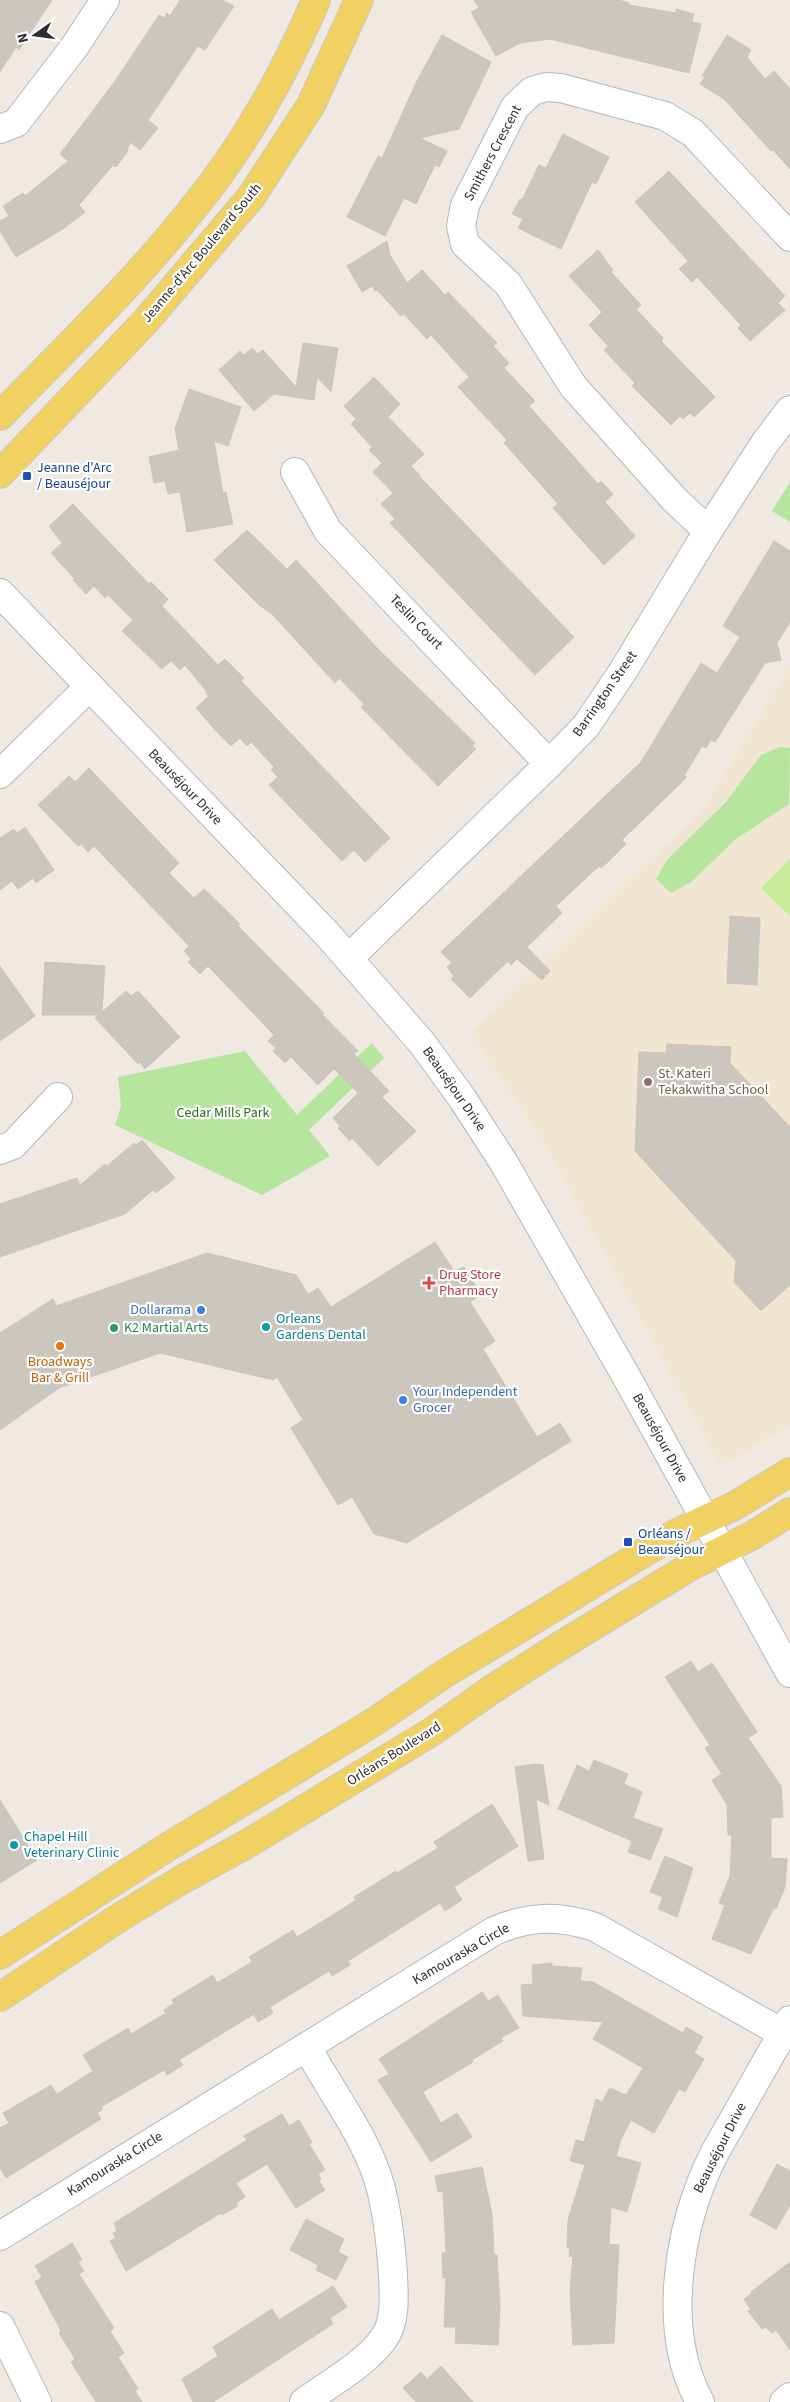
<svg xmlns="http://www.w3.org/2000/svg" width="790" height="2402" font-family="'Source Sans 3',sans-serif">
<rect width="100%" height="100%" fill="#efe9e1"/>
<polygon fill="#f0e6d1" points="790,667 790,1425 721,1466 538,1132 471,1033 702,811"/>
<g fill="#b6e59e">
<polygon points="790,482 790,522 772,511"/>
<polygon points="780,747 790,748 789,804 736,839 690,883 671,893 656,879 667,860 726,802 761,755"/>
<polygon points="372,1043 384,1058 309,1130 330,1156 262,1195 115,1125 121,1106 118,1077 245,1051 297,1115"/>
</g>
<polygon fill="#c9ec9a" points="790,859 790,916 761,888"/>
<g fill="#cbc7bf" stroke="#cbc5ba">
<polygon points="0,0 52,0 19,50 16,47 0,72"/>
<polygon points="180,0 222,0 234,6 205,50 198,46 149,119 148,120 158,128 140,150 130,142 126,154 116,167 113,165 79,205 85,212 63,229 16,257 0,231 0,221 9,216 3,206 23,193 25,196 68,161 60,154 113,84 159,15 164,18 167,13 170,16"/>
<polygon points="474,0 619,0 629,3 629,5 676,13 676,9 694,14 692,22 701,24 689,73 550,39 520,43 496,56 471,12 479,8"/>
<polygon points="442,35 491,62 459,129 420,138 447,151 439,167 435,165 416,204 404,198 385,236 347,217 378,156 382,158 417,81"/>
<polygon points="727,35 751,50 747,57 765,79 774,71 790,89 790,169 773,150 771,151 724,99 700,84 705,77 702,76"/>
<polygon points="563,134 609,157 596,184 592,182 561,249 518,228 523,219 512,214 520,199 522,200 539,165 546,168"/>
<polygon points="669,171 785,296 778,303 785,310 750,341 738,328 741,325 697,277 692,282 679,269 688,261 635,202"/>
<polygon points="387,241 390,255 407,283 422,270 445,295 448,292 497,343 493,346 509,363 504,368 535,401 529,406 598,484 601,481 613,494 605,502 635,536 604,565 553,508 558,504 504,443 507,440 458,387 469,377 431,335 427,339 404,314 401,316 377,290 375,291 372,286 362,292 347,266"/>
<polygon points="598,250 613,270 611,272 641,305 636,309 663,338 661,341 715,397 694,417 690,413 683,419 680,416 671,425 632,386 635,383 604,350 608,346 589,325 602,312 569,276"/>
<polygon points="303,343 338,348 331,392 317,377 314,400 274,394 254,411 219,370 240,351 244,355 252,348 258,354 263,350 296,387"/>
<polygon points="374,377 400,404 388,417 424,454 411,466 420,475 419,476 574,637 535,675 390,523 395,519 381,504 393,493 373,472 382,463 369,450 372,447 351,424 356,419 344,406"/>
<polygon points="189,389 241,407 228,446 214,441 223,493 226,492 233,524 187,532 180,492 168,494 165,481 154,483 149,457 179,450 175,429"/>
<polygon points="73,504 149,584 151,582 168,599 162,606 218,665 225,659 244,678 241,681 390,838 365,862 354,850 342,861 269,785 278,777 271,770 274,767 251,742 247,746 240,738 231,746 217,732 196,708 209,696 206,694 207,692 185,665 180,670 171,661 162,669 122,631 133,620 108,595 105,598 94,586 86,594 73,580 75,579 51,553 62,543 49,526"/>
<polygon points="247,530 287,569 296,560 378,649 475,743 472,746 476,749 438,786 361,707 364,704 339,678 335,683 272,614 259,605 214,560"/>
<polygon points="774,541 790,551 790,622 777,643 781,660 765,663 715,742 711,740 706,748 702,746 684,776 687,777 622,840 626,844 608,862 601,868 599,866 556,906 562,913 527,947 550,971 542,980 517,959 511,965 508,961 470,998 451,979 454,976 447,967 452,963 441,952 641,762 701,663 717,673 740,637 723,626"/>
<polygon points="89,768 179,863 169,873 194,898 204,889 224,908 240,924 238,926 324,1013 322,1014 358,1051 354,1054 389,1091 382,1097 416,1131 378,1166 352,1138 350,1141 338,1128 340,1126 333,1118 358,1093 334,1069 318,1085 291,1057 285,1063 273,1051 276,1048 268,1041 274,1035 208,966 200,974 188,962 191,959 184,951 189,946 94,846 88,852 81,844 78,846 38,805 69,776 75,782"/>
<polygon points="25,827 54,870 36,883 33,878 18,889 12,881 0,890 0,838 14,829 17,833"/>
<polygon points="730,916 760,918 757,985 727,983"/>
<polygon points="45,962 105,966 102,1012 126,991 131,996 138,991 180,1037 145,1069 140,1062 138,1064 95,1018 98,1015 42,1015"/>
<polygon points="0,966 35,1016 0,1041"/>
<polygon points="667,1044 731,1047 730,1063 790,1127 790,1285 761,1311 734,1282 736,1261 635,1151 639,1052 666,1053"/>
<polygon points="142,1140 175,1178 156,1193 153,1190 125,1214 0,1257 0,1204 77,1178 80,1185 105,1164 107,1166 134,1143 136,1145"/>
<polygon points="435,1242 454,1271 464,1267 481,1294 470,1302 495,1341 483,1349 537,1437 560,1423 571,1441 407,1543 374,1534 352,1497 338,1505 291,1428 303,1420 277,1377 273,1380 160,1353 59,1388 0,1430 0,1333 53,1299 56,1306 207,1253 296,1275 308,1294 318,1288 331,1307"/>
<polygon points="691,1661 698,1672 712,1663 757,1732 748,1738 781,1786 783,1817 771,1818 771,1858 787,1859 785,1887 776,1909 774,1908 751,1954 712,1939 725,1905 719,1903 730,1876 732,1835 728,1835 727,1805 712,1780 722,1774 705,1748 710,1745 665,1677"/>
<polygon points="594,1760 628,1774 624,1784 642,1792 633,1818 663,1829 650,1860 628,1852 632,1841 558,1809 577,1765 589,1771"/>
<polygon points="535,1764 543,1765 549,1805 536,1799 544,1859 528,1861 515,1767"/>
<polygon points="0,1800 37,1860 0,1883"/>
<polygon points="492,1804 518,1846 454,1887 462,1900 445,1911 440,1903 348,1961 350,1965 332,1976 329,1971 270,2007 273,2013 258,2022 254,2014 179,2060 183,2065 167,2075 164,2070 101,2107 103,2109 97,2113 101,2119 6,2178 0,2168 0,2128 9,2123 3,2113 51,2085 57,2094 93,2071 83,2055 128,2028 131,2034 166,2013 164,2010 174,2003 172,2000 213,1975 217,1983 252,1962 249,1957 293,1930 297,1937 339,1911 356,1900 354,1897 396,1871 397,1873 438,1848 434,1842"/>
<polygon points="665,1856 693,1868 677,1917 658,1909 663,1897 650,1892"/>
<polygon points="552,1963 552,1966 582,1968 580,1981 593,1982 683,2033 686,2027 703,2037 694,2053 704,2059 685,2092 679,2089 654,2133 631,2120 621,2139 616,2156 641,2163 627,2212 611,2207 609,2244 619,2245 614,2343 573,2345 570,2290 573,2256 569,2257 570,2248 567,2248 568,2220 585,2165 570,2161 576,2140 584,2142 596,2099 602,2102 610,2088 626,2095 643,2068 593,2039 603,2022 523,2016 521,1985 533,1984 532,1965"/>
<polygon points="482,1992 488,2001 498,1995 519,2028 501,2038 503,2041 472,2060 473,2062 423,2092 441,2123 457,2113 472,2137 431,2162 378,2080 389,2074 379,2059"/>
<polygon points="282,2114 289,2126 299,2120 312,2142 309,2144 325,2170 318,2174 321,2179 319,2181 325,2190 296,2208 267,2164 236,2183 245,2197 236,2203 238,2206 222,2215 221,2213 126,2271 110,2241 116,2238 113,2233 117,2231 114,2223 247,2140 244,2136"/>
<polygon points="777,2164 790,2171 790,2205 776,2229 750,2215"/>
<polygon points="482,2167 492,2214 494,2255 497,2255 500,2306 498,2345 455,2343 456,2327 444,2327 446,2278 443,2278 442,2253 446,2253 443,2191 438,2192 435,2176"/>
<polygon points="306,2219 344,2239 338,2252 348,2257 336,2280 316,2270 318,2265 290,2250"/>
<polygon points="72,2243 82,2260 78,2262 84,2271 79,2274 114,2328 110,2331 124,2353 118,2357 138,2389 135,2391 142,2402 96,2402 71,2362 75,2359 59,2333 61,2331 35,2282 42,2277 35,2266"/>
<polygon points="790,2262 790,2350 776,2330 773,2333 765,2327 762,2329 748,2311 751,2310 744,2299 752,2293 751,2292"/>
<polygon points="333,2286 347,2307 330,2318 333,2324 213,2402 193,2402 182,2379 218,2356 213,2347 272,2309 279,2320"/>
<polygon points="441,2366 473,2402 416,2402 403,2388 421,2372 427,2379"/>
</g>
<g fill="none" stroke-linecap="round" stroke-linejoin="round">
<g stroke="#b4b7c1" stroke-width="30">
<g id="minor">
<polyline points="0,129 16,123 75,46 105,0"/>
<polyline points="295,472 328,531 549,764"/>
<polyline points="708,531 674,499 573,386 508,284 465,244 461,226 465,205 515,107 532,91 546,87 561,88 665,116 693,133 790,237"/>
<polyline points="0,593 327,934 422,1043 462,1098 504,1163 626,1376 790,1673"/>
<polyline points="0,774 89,687"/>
<polyline points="349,958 549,764 586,726 623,671 708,531 765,443 790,410"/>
<polyline points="0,1150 13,1145 58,1097"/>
<path d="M 0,2236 L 494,1931 C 529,1916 558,1915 595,1927 L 782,2033"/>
<polyline points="0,2326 37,2402"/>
<path d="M 304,2402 C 329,2384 368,2362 384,2338 C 396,2321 394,2295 393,2275 C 391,2244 388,2215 380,2185 C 366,2136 331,2092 307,2047"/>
<path d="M 700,2402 C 660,2329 679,2224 714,2154 L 790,2020"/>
<polyline points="784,2402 790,2397"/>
</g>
</g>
<g stroke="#c9c9c9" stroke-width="30">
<g id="major">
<path d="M 0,416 C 65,349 133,284 191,211 C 243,148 284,75 316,0"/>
<polyline points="0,474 145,322 251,197 311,105 359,0"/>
<polyline points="0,1955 166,1848 374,1722 444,1674 673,1535 736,1505 790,1472"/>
<polyline points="0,1997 117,1919 183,1879 247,1844 433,1731 491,1690 560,1646 691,1566 753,1535 790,1512"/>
</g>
</g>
<use href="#minor" stroke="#fff" stroke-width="28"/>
<use href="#major" stroke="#f2d163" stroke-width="28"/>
</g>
<g fill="#1a4fb4" stroke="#fff" stroke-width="2">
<rect x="22" y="471" width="10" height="10" rx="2.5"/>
<rect x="623" y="1537" width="10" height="10" rx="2.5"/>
</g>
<circle fill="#8d6e63" stroke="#fff" stroke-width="2" cx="648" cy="1082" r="5"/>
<path fill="#e0444e" stroke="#fff" stroke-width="2" d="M426.5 1275.5h5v5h5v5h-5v5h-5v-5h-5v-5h5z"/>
<g fill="#3f7fe0" stroke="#fff" stroke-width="2">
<circle cx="201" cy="1310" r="5"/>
<circle cx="403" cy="1400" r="5"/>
</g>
<g fill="#0f9aa8" stroke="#fff" stroke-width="2">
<circle cx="266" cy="1327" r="5"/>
<circle cx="14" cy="1845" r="5"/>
</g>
<circle fill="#2e9e5b" stroke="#fff" stroke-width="2" cx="114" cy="1328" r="5"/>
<circle fill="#e8710a" stroke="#fff" stroke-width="2" cx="60" cy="1346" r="5"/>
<g text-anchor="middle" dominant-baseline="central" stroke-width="4.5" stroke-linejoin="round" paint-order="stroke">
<g font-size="14" fill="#2e2e2e" stroke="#fff">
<text transform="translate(493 153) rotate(-62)">Smithers Crescent</text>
<text transform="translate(202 253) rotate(-50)">Jeanne-d'Arc Boulevard South</text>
<text transform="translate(416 622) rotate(46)">Teslin Court</text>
<text transform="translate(605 694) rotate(-55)">Barrington Street</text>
<text transform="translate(185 787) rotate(46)">Beauséjour Drive</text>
<text transform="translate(454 1089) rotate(55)">Beauséjour Drive</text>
<text transform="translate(660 1438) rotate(61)">Beauséjour Drive</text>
<text transform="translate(394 1754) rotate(-32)">Orléans Boulevard</text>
<text transform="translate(461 1954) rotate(-30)">Kamouraska Circle</text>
<text transform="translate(720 2148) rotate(-63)">Beauséjour Drive</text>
<text transform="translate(115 2164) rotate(-32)">Kamouraska Circle</text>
</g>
<g font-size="14" fill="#164399" stroke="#fff" text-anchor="start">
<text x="37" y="468">Jeanne d'Arc<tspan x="37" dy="16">/ Beauséjour</tspan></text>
<text x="638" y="1534">Orléans /<tspan x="638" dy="16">Beauséjour</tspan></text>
</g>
<g font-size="14" fill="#785e54" stroke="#fff" text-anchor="start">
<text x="658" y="1074">St. Kateri<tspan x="658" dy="16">Tekakwitha School</tspan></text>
</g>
<g font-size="14" fill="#2c6e1b" stroke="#fff">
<text x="223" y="1113">Cedar Mills Park</text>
</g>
<g font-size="14" fill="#be3a42" stroke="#fff" text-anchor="start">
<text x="439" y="1275">Drug Store<tspan x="439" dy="16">Pharmacy</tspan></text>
</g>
<g font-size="14" fill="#366cbe" stroke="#fff" text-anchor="end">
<text x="191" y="1310">Dollarama</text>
<text x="413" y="1392" text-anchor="start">Your Independent<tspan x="413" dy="16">Grocer</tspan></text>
</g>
<g font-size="14" fill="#0d838f" stroke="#fff" text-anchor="start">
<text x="276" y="1319">Orleans<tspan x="276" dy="16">Gardens Dental</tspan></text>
<text x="24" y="1837">Chapel Hill<tspan x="24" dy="16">Veterinary Clinic</tspan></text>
</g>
<g font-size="14" fill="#27864d" stroke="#fff" text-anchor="start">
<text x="124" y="1328">K2 Martial Arts</text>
</g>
<g font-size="14" fill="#c56008" stroke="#fff">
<text x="60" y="1362">Broadways<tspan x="60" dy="16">Bar &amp; Grill</tspan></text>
</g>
</g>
<g transform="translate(35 35) rotate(256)" stroke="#ffffff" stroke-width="4" paint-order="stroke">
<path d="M0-4L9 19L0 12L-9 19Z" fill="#2e2e2e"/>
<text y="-8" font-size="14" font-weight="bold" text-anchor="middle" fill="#2e2e2e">N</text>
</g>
</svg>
